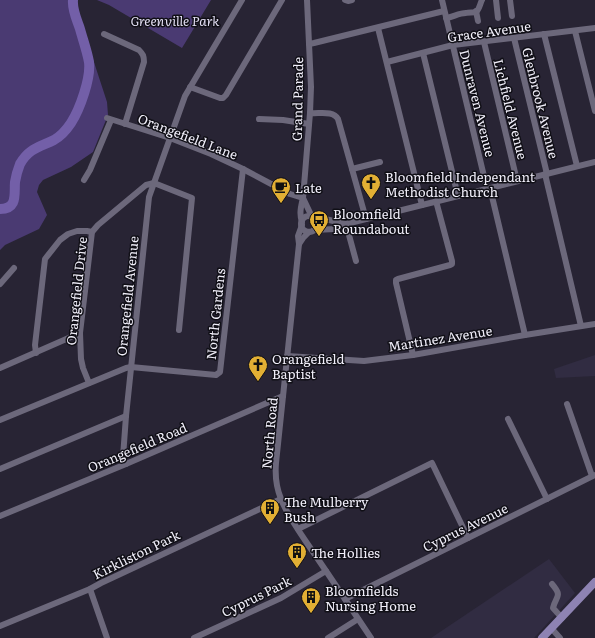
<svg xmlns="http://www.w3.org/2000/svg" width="595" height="638" font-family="Literata,serif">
<rect width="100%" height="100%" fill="#282434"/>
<g fill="#312c42">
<polygon points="595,355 595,376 556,378 554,369"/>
<polygon points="549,559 575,593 534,638 431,638"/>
</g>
<g fill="#4a3a72">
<polygon points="0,0 76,0 76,7 107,102 108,115 93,152 71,167 43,180 39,185 37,192 47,215 39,229 5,245 0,250"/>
<polygon points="97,0 211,0 182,48 109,5"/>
</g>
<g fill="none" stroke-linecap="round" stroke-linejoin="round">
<path stroke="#735fa8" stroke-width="10" d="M 0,209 C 18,209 14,194 15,182 C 16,176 18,169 20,164 C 29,148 40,147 54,140 C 61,136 67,129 71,123 C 80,109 91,78 89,62 C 87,51 83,40 80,29 C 77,20 72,10 73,0"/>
<g stroke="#6c687b" stroke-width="6">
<polyline points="345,0 348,1 352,0"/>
<polyline points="442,0 487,189"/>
<polyline points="496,0 498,18"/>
<polyline points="510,0 512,16"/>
<polyline points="476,11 478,21"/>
<path d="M 446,18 C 453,17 459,13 466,13 C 469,12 473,13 476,12 C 479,10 480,4 482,0"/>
<polyline points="378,28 422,205"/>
<polyline points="575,31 595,111"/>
<path d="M 104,34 L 139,50 C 143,54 144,56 144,62 L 125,124"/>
<polyline points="544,34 577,166"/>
<polyline points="514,38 547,174"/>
<polyline points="484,42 517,181"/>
<polyline points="309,44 314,43 444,11"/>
<polyline points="423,53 458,196"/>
<polyline points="387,62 453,45 595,28"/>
<polyline points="190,87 220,98 223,98 226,95 282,0"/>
<path d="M 310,113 C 319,114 333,110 338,119 L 366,219"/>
<polyline points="107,118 170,138 211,154 243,169 290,194 303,198"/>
<polyline points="259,119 283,120 309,124"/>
<polyline points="352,169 380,162"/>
<polyline points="545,174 581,326"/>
<polyline points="84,180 90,170 111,120"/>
<polyline points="490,188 525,335"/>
<polyline points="303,198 312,217"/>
<circle cx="309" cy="224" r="8"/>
<polyline points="314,218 321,218 346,224"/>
<path d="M 302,222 C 299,214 301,206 303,198 L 310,113 L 311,87 L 307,0"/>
<polyline points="346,224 356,261"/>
<polyline points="314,230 335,229 346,224 595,162"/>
<path d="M 309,232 L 303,238 L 299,244 L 276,463 C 275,475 276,487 281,499 C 287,515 301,534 311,549 C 331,578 351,608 371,638"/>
<polyline points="299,244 298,236 302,225"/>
<polyline points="0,284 14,268"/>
<polyline points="36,353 35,345 45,259 60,240 68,234 77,231 87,231 92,232"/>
<polyline points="413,355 396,283 396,280 398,279 450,265 452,264 452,261 436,201"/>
<polyline points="287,356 364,361 413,355 525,335 595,324"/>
<polyline points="0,368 80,333"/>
<polyline points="89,383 83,368 81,359 80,333 92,232 98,225 146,185 154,183 192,198 179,330"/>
<polyline points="567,404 592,476"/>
<polyline points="508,419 547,499"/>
<polyline points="0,420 126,368 131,367 216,375 220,372 243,169"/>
<polyline points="126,464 123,457 126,416 149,197 185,96 242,0"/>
<polyline points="0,469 126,416"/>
<polyline points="0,516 126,464 283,396"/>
<polyline points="298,529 432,463 468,538"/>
<path d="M 552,584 C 563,597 556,595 553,608 L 562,618"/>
<polyline points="90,589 107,638"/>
<polyline points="345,599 595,475"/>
<polyline points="0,626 90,589 101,583 281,499"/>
<polyline points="552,629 560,638"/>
<polyline points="194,638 281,598 326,571"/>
<polyline points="328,638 358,619"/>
</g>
<polyline stroke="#8e83b3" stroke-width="8" points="542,638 595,582"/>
</g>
<defs>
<g id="church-pin" transform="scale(1)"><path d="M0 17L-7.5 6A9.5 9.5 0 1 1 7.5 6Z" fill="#e2af34" stroke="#100f16"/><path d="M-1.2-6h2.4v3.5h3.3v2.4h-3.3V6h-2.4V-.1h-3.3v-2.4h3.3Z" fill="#111"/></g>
<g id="cafe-pin" transform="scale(1)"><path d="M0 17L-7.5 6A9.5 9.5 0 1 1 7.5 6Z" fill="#e2af34" stroke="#100f16"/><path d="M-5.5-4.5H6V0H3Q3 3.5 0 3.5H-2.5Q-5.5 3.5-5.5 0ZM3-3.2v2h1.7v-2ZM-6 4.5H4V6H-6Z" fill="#111"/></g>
<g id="bus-pin" transform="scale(1)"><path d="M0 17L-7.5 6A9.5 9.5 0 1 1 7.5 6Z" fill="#e2af34" stroke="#100f16"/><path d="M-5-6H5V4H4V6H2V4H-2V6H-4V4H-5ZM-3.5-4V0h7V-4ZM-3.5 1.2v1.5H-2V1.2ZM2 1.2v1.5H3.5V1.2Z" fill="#111"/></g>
<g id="building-pin" transform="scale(1)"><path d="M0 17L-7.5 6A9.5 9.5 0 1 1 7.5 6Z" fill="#e2af34" stroke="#100f16"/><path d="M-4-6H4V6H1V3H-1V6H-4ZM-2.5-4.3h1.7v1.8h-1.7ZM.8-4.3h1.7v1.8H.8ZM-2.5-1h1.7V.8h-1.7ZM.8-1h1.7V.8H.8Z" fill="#111"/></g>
</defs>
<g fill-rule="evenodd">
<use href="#church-pin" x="371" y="183"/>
<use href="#cafe-pin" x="281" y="187"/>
<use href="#bus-pin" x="319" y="220"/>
<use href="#church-pin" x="258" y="365"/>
<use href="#building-pin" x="270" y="508"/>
<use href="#building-pin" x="297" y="552"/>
<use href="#building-pin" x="311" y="597"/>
</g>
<g text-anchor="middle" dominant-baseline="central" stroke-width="3" stroke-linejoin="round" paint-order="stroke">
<g font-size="13" font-style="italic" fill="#e3dff4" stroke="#100f16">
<text x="175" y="20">Greenville Park</text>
</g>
<g font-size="13" fill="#f1effa" stroke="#100f16">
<text transform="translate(489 31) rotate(-8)">Grace Avenue</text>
<text transform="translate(297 99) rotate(-89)">Grand Parade</text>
<text transform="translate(478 103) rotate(76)">Dunraven Avenue</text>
<text transform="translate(541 103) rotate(76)">Glenbrook Avenue</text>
<text transform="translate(511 109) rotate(76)">Lichfield Avenue</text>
<text transform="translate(188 136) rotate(21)">Orangefield Lane</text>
<text transform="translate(76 291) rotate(-84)">Orangefield Drive</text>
<text transform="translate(127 296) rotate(-84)">Orangefield Avenue</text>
<text transform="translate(215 314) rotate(-84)">North Gardens</text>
<text transform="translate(440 338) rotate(-9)">Martinez Avenue</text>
<text transform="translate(269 433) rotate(-85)">North Road</text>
<text transform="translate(137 447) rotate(-23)">Orangefield Road</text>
<text transform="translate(465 527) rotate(-26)">Cyprus Avenue</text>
<text transform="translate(136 554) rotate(-26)">Kirkliston Park</text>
<text transform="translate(256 596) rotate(-26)">Cyprus Park</text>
</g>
<g font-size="13" fill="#f1effa" stroke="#100f16" text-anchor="start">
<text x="385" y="176">Bloomfield Independant<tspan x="385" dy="15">Methodist Church</tspan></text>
<text x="295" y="187">Late</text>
<text x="333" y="213">Bloomfield<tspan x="333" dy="15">Roundabout</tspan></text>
<text x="272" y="358">Orangefield<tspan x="272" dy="15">Baptist</tspan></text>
<text x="284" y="501">The Mulberry<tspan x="284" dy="15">Bush</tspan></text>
<text x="311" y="552">The Hollies</text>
<text x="325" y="590">Bloomfields<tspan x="325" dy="15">Nursing Home</tspan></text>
</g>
</g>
</svg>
